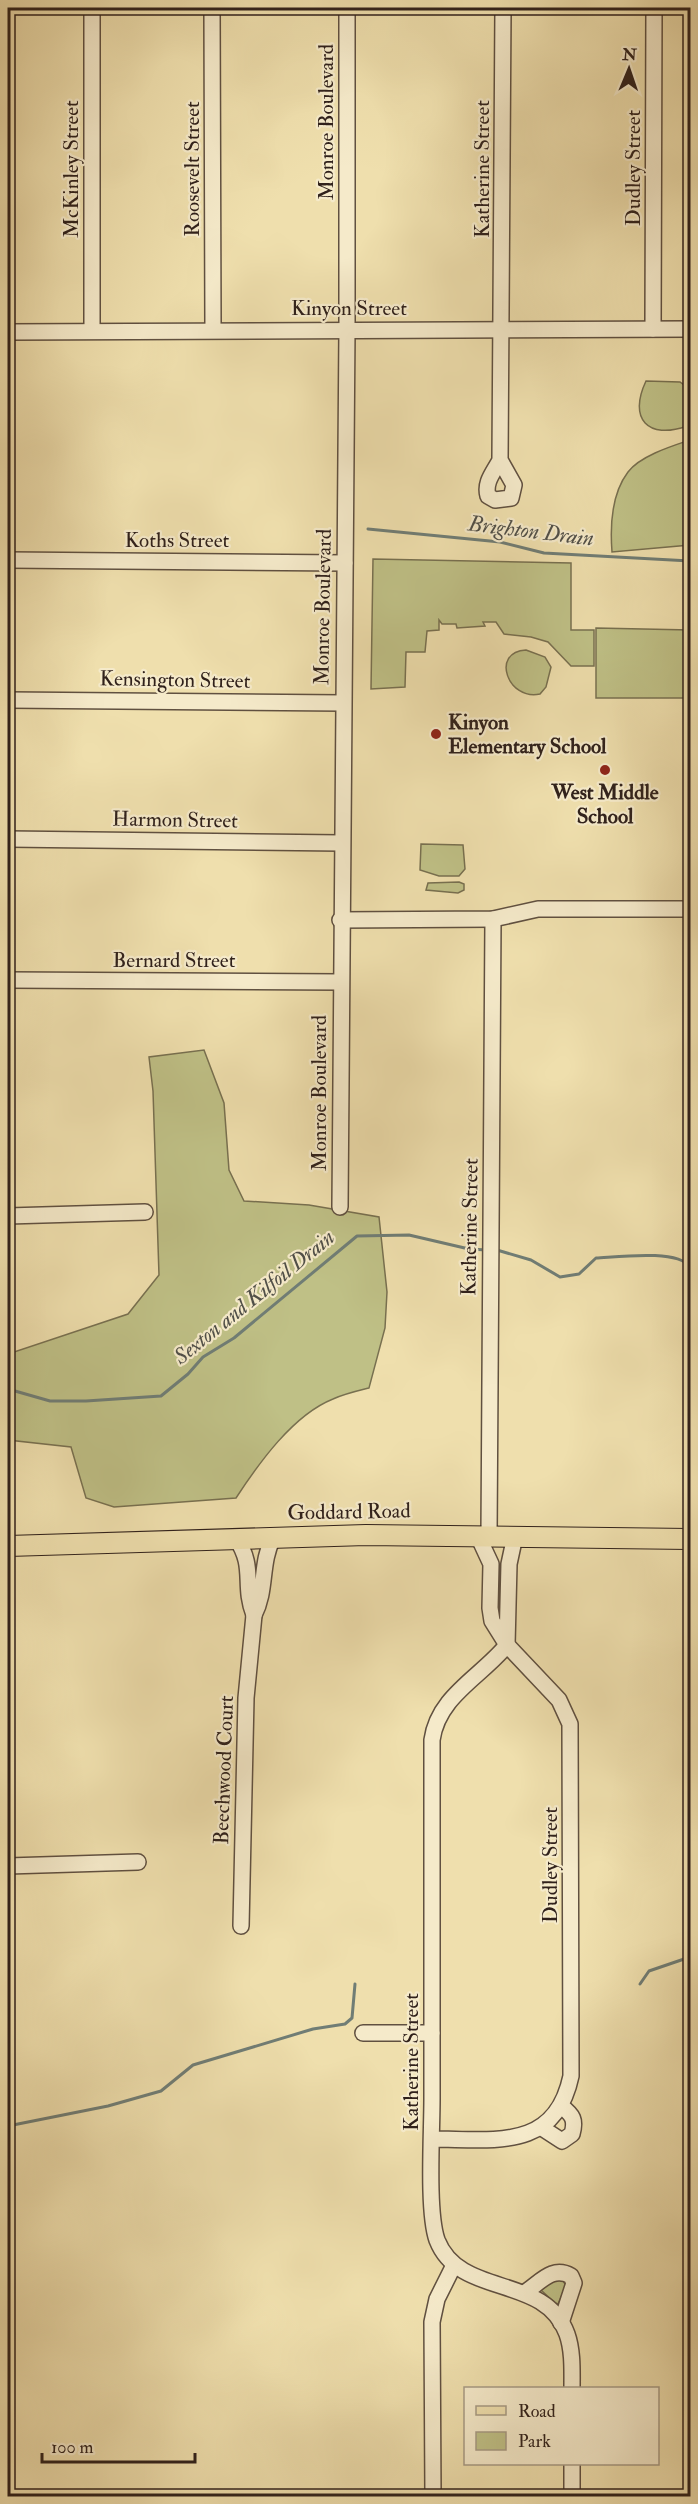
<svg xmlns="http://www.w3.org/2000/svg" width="698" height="2504" font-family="'IM FELL Double Pica',serif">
<rect width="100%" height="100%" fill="#efdfad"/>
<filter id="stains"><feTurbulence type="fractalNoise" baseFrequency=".00333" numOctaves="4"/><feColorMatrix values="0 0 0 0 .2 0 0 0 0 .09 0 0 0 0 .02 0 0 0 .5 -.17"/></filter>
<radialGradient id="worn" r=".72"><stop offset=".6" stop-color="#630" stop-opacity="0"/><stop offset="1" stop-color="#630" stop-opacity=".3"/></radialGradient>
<g fill="#bfc086" stroke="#787050" stroke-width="1.5">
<path d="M 646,381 L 680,382 L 688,388 L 687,426 C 648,440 628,419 646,381 Z"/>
<path d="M 690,440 L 690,545 L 612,552 C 610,526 612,493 628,472 C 640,456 672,446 690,440 Z"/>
<polygon points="373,559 571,563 571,630 594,630 594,666 571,666 548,642 531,637 504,634 496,622 483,622 485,626 457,628 456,624 442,624 439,620 439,630 427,631 425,652 406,652 405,687 371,689"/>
<polygon points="596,628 690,630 690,698 596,698"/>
<path d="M 526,650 L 545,657 L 551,667 L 546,687 L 540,694 C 508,701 490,652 526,650 Z"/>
<polygon points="421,844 463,845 465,869 459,876 439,876 420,870"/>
<polygon points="459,882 464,884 464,890 458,893 426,890 428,883"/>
<path d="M 204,1050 L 224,1103 L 229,1170 L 244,1201 L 309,1205 L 379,1217 L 387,1292 L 385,1328 L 369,1388 C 357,1391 344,1394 333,1399 C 293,1415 259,1463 236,1498 L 114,1507 L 86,1498 L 71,1447 L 8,1440 L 8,1354 L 128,1314 L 159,1275 L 153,1091 L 149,1057 Z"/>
<polygon points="562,2279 566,2286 558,2304 555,2303 541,2290 553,2281"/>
</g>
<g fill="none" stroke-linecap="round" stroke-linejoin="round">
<g stroke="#707d75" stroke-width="3">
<polyline points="368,529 500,542 544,553 690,561"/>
<path d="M 497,1250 L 531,1260 L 560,1277 L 579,1274 L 596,1258 C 617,1257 678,1249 690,1267"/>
<polyline points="8,1389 50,1401 86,1401 161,1396 188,1374 203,1357 234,1338 357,1236 409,1235 469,1249 487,1250"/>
<polyline points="640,1984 649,1971 690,1957"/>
<polyline points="8,2126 108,2106 161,2091 193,2065 313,2029 345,2024 352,2018 355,1984"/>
</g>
<g stroke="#605040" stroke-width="18">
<g id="minor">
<polyline points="212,8 213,330"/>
<polyline points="653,329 654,8"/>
<polyline points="92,331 92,8"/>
<polyline points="8,332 690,329"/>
<path d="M 500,460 L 514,485 L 511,498 L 495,500 L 488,496 C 484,482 494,472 500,460 L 503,8"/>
<polyline points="8,560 345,563"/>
<polyline points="8,700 343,703"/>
<polyline points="8,839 341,843"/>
<polyline points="340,920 493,919 538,909 690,909"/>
<polyline points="8,980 340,982"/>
<polyline points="340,1207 347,329 347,8"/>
<polyline points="8,1216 145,1212"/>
<polyline points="478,1536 491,1564 490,1608 492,1621 507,1645 509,1564 515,1536"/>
<polyline points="489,1536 493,919"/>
<path d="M 236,1538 C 256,1568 242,1584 254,1615 C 267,1590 260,1563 273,1538"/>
<polyline points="8,1866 138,1862"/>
<polyline points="241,1926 246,1698 254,1615"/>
<polyline points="363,2033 432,2033"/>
<path d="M 542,2128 L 562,2141 L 572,2134 C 576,2120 573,2115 561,2106"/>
<path d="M 432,2139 C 493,2139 555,2152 571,2076 L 570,1724 L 559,1700 L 507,1645 C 481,1677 438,1696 432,1740 C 432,1860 432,1980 432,2099 C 432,2134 427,2211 437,2240 C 460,2299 545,2273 567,2334 C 573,2351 572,2371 572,2388"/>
<path d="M 524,2293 C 540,2283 552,2265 571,2276 L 574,2283 L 561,2323"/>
<polyline points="572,2464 572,2496"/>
<polyline points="433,2496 432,2322 437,2299 454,2265"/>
</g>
</g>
<g stroke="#30211b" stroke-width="22">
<polyline id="major" points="8,1546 366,1535 690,1539"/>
</g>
<use href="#minor" stroke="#f5eaca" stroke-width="15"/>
<use href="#major" stroke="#efdfad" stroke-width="20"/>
</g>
<g fill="#8f2418" stroke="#f5eaca" stroke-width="2">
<circle cx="436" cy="734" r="6"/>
<circle cx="605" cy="770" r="6"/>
</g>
<g text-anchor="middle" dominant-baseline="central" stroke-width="4.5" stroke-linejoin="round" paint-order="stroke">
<g font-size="21" fill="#30211b" stroke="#f5eaca">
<text transform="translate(326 122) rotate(-90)">Monroe Boulevard</text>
<text transform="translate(633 168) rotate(-90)">Dudley Street</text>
<text transform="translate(71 169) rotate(-90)">McKinley Street</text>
<text transform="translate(192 169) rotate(-90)">Roosevelt Street</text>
<text transform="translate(482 169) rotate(-90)">Katherine Street</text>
<text x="349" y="308">Kinyon Street</text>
<text x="177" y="540">Koths Street</text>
<text transform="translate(323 607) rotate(-89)">Monroe Boulevard</text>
<text transform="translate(175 680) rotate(1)">Kensington Street</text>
<text transform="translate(175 820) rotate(1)">Harmon Street</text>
<text x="174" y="960">Bernard Street</text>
<text transform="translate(319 1093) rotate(-90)">Monroe Boulevard</text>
<text transform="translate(470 1227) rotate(-89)">Katherine Street</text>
<text transform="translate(349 1512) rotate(-1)">Goddard Road</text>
<text transform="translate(224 1770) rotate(-88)">Beechwood Court</text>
<text transform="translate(550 1865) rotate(-90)">Dudley Street</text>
<text transform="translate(411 2062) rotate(-90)">Katherine Street</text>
</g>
<g font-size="21" font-weight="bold" fill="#30211b" stroke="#f5eaca" text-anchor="start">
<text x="448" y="722">Kinyon<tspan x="448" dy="24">Elementary School</tspan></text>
<text x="605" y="792" text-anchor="middle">West Middle<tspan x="605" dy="24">School</tspan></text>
</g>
<g font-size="22" font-style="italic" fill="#504f48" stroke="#f5eaca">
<text transform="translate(531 531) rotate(7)">Brighton Drain</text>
<text transform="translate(254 1297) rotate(-39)">Sexton and Kilfoil Drain</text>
</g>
</g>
<rect width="698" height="2504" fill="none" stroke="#efdfad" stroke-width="30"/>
<rect x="9" y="9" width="680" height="2486" fill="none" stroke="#30211b" stroke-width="3"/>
<rect x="15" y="15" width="668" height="2474" fill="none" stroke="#30211b" stroke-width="1.5"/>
<rect x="464" y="2387" width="195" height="78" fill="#f5eaca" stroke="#a69a84" stroke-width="1.5"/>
<rect x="476" y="2406" width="30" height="9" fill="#efdfad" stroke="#a69a84" stroke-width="1.5"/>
<text x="518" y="2417" font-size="18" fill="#30211b">Road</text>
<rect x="476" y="2432" width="30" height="18" fill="#bfc086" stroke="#a69a84" stroke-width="1.5"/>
<text x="518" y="2447" font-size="18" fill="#30211b">Park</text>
<g transform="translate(629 69) rotate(2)" stroke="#f5eaca" stroke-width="4.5" paint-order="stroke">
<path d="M0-4.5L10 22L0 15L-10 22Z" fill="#30211b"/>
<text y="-9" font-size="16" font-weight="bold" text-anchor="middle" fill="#30211b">N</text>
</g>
<path d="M42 2453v9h153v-9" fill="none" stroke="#30211b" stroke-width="3"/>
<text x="51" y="2453" font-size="18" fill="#30211b" stroke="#f5eaca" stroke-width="4.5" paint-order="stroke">100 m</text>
<rect width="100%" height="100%" filter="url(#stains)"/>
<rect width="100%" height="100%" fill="url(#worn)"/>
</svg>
